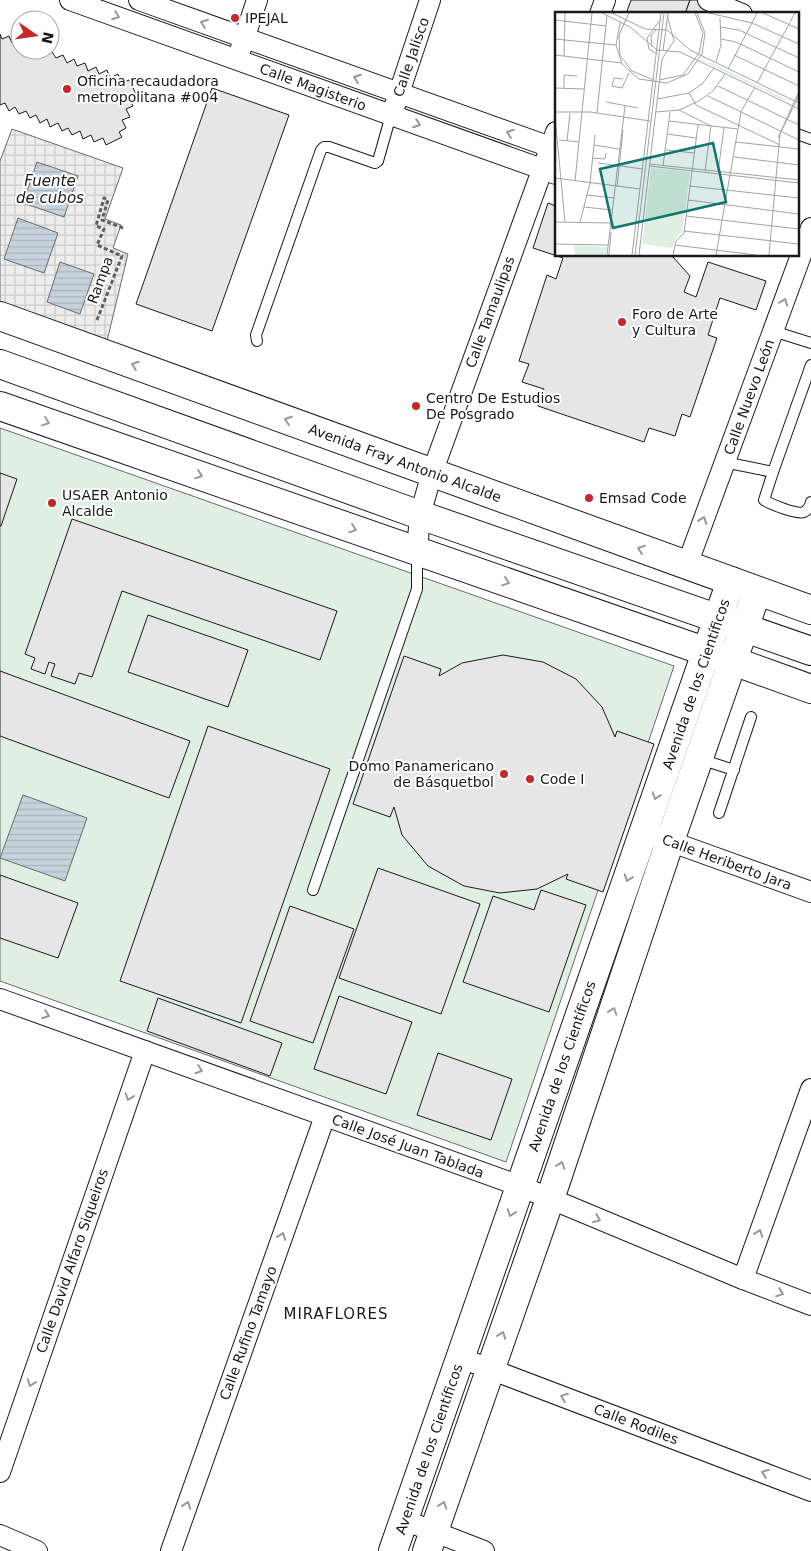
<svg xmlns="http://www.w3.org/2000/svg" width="811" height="1551" font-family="'DejaVu Sans',sans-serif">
<defs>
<pattern id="plaza-grid" width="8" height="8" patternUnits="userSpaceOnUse" patternTransform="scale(1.25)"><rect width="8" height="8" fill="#ededed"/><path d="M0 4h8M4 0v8" fill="none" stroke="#cbcbcb"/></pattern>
<pattern id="water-rules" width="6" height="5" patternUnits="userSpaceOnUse" patternTransform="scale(1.25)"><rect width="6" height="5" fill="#c6d2dc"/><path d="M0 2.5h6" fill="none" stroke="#aab4bc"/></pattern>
</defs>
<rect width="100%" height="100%" fill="#fff"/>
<polygon fill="#e0efe3" stroke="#6a6a6a" points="0,428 674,666 506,1162 0,981"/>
<polygon fill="url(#plaza-grid)" stroke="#6a6a6a" points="12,129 123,168 105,219 121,225 113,248 128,254 107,341 0,303 0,161"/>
<g fill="url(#water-rules)" stroke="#6a6a6a">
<polygon points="37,162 78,176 64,217 23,203"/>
<polygon points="18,218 58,233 44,273 4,259"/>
<polygon points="60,262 94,274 80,314 47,302"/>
<polygon points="23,795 87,818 65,881 0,858"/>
</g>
<g fill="#e6e6e6" stroke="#1a1a1a">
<polygon points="631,0 690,0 685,14 626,14"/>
<polygon points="690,0 699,0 733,14 685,14"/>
<polygon points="0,34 2,39 9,36 12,43 19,40 20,50 42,50 45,55 52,52 56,58 63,55 67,63 74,59 77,66 85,63 88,71 96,67 99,74 107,70 110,78 118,74 122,83 129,80 136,94 129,98 133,106 126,109 130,117 122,120 126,128 119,132 122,137 106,145 103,138 94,142 91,135 83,139 80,131 72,135 68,128 62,131 58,123 50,127 47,119 40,123 36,115 30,118 26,111 19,114 15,107 9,111 5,103 0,105"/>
<polygon points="212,88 289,115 212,331 136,304"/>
<polygon points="548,203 556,206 556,255 668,255 673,257 690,276 684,292 696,297 708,262 766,281 756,310 720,298 708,335 717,338 690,417 682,414 675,436 649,428 644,442 538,406 544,389 522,382 529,364 519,361 547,275 556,279 563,258 533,248"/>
<polygon points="0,473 17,479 1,526 0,526"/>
<polygon points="72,519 337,611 320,660 122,591 92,677 79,673 75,684 51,676 55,664 49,662 45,674 31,669 35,658 25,654"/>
<polygon points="148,615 248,650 228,707 128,672"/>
<polygon points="503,655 543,662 576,679 602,707 615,737 617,731 654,744 603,892 566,879 568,874 537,889 500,893 464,886 428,866 402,835 394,807 390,817 353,804 404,656 441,669 439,676 462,663"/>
<polygon points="0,671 190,741 169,798 0,736"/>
<polygon points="208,726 330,769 241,1023 120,981"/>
<polygon points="378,868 480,904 441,1014 339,978"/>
<polygon points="0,875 78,903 58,958 0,938"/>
<polygon points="541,890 586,905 549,1012 463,982 493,896 534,910"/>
<polygon points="290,906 354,929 313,1043 250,1021"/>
<polygon points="339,996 412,1022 386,1094 314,1069"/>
<polygon points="158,998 282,1043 270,1076 147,1031"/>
<polygon points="438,1053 512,1079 491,1140 417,1115"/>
</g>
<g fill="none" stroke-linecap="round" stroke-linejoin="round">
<g stroke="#1a1a1a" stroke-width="12">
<g id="lane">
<polyline points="797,134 811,139"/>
<polyline points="773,331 811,343"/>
<polyline points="257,341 256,335 321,150 324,147 329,147 375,163 378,161 391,115"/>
<polyline points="724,462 773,472 811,365"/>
<path d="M 773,472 L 764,500 C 770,504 797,515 804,512 C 808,510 810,506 811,502"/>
<polyline points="700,759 734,770"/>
<polyline points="719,813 751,717"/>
<polyline points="313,890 417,589 417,553"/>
</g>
</g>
<g stroke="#1a1a1a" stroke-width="22">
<g id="street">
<polyline points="70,0 556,174"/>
<polyline points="139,0 556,149"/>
<polyline points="708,0 742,14"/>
<polyline points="600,14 605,0"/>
<polyline points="240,51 257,0"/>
<polyline points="395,105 430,0"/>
<polyline points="417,551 420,515 432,473 556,132"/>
<polyline points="687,565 811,228"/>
<polyline points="658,837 811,892"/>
<polyline points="0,999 520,1186 743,1279 811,1305"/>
<polyline points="743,1279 811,1089"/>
<polyline points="461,1358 811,1491"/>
<polyline points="0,1472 145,1051"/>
<polyline points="404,1520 484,1551"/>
<polyline points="0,1535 37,1551"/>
<polyline points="171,1551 325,1116"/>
</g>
</g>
<g stroke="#1a1a1a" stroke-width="30">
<g id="secondary">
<polyline points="0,316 811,610"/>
<polyline points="0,406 733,661 811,689"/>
<polyline points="393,1551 731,581"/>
<polyline points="427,1551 550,1199 670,841 757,591"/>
</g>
</g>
<g stroke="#1a1a1a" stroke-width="30">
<polyline id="primary" points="0,364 420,515 811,651"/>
</g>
<polyline stroke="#5f5f5f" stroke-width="3" stroke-dasharray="4 2.5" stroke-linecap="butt" points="97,320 122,256 97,245 104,229 96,226 104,198 108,200 102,220 123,228"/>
<use href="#lane" stroke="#fff" stroke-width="10"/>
<use href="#street" stroke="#fff" stroke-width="20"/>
<use href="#secondary" stroke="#fff" stroke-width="28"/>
<use href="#primary" stroke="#fff" stroke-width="28"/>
</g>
<defs><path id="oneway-chevron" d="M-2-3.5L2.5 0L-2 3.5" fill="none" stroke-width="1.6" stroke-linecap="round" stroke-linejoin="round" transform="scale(1.25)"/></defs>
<g stroke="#989898">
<use href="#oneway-chevron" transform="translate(116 16) rotate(20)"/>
<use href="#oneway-chevron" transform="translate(204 23) rotate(-160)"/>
<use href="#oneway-chevron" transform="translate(357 78) rotate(-160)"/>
<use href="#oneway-chevron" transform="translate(417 124) rotate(20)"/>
<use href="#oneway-chevron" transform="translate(510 133) rotate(-160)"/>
<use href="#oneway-chevron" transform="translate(784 302) rotate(-69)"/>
<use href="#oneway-chevron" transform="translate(135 365) rotate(-160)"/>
<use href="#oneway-chevron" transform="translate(288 420) rotate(-160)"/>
<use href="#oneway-chevron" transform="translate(46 422) rotate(19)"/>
<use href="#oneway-chevron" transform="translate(199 475) rotate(19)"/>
<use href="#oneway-chevron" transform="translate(703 520) rotate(-70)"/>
<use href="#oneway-chevron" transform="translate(353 529) rotate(19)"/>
<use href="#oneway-chevron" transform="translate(641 549) rotate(-160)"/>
<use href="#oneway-chevron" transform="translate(506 582) rotate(19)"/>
<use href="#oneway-chevron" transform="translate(656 796) rotate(109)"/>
<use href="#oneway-chevron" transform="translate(628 878) rotate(109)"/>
<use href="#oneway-chevron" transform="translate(613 1011) rotate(-71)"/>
<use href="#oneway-chevron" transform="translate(46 1015) rotate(20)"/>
<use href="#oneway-chevron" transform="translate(199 1070) rotate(20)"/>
<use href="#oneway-chevron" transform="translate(129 1097) rotate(109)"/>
<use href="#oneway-chevron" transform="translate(561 1165) rotate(-71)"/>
<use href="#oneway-chevron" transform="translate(511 1213) rotate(109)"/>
<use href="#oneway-chevron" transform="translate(597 1219) rotate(22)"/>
<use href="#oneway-chevron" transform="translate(759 1233) rotate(-70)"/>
<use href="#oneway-chevron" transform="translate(282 1236) rotate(-70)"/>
<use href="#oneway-chevron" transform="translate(780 1293) rotate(21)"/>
<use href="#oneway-chevron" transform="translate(502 1335) rotate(-70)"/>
<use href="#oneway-chevron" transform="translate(31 1383) rotate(109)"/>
<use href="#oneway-chevron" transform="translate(564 1397) rotate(-159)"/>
<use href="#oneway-chevron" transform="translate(765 1473) rotate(-159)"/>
<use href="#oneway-chevron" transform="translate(187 1505) rotate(-70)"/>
<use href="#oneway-chevron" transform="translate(443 1505) rotate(-71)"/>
</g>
<g fill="#c62828" stroke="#fff" stroke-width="2">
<circle cx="235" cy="18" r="5"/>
<circle cx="67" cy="89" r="5"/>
<circle cx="622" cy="322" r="5"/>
<circle cx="416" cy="406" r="5"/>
<circle cx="589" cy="498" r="5"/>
<circle cx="52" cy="503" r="5"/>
<circle cx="504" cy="774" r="5"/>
<circle cx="530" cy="779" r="5"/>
</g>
<g text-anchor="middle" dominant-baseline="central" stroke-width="4" stroke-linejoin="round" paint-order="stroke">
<g font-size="14" fill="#1a1a1a" stroke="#fff" text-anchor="start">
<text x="245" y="18">IPEJAL</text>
<text x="77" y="81">Oficina recaudadora<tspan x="77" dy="16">metropolitana #004</tspan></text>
<text x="632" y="314">Foro de Arte<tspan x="632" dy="16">y Cultura</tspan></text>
<text x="426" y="398">Centro De Estudios<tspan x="426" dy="16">De Posgrado</tspan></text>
<text x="62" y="495">USAER Antonio<tspan x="62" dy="16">Alcalde</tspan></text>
<text x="599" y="498">Emsad Code</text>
<text x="494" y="766" text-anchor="end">Domo Panamericano<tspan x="494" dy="16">de Básquetbol</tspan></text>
<text x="540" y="779">Code I</text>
</g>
<g font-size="14" fill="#1a1a1a" stroke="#fff">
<text transform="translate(411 57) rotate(-71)">Calle Jalisco</text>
<text transform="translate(313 87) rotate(20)">Calle Magisterio</text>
<text transform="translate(100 280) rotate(-70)">Rampa</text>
<text transform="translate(490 312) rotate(-70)">Calle Tamaulipas</text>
<text transform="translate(749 397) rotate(-70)">Calle Nuevo León</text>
<text transform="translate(405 463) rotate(20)">Avenida Fray Antonio Alcalde</text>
<text transform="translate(696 684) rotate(-71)">Avenida de los Científicos</text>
<text transform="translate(727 862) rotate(20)">Calle Heriberto Jara</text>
<text transform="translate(562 1066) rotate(-71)">Avenida de los Científicos</text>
<text transform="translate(408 1146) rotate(20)">Calle José Juan Tablada</text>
<text transform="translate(72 1261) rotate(-71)">Calle David Alfaro Siqueiros</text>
<text transform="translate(248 1333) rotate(-70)">Calle Rufino Tamayo</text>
<text transform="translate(636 1424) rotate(21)">Calle Rodiles</text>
<text transform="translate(429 1449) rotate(-71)">Avenida de los Científicos</text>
</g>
<g font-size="15" font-style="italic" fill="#1a1a1a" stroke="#fff">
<text x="50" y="181">Fuente<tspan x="50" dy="17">de cubos</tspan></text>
</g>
<g font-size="15" letter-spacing="1" fill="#1a1a1a" stroke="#fff">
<text x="336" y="1314">MIRAFLORES</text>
</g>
</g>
<g transform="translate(555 12)">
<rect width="244" height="244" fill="#fff"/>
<path d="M 145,48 L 156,51 L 237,90 L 227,87 ZM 96,156 L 135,160 L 127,220 L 120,227 L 118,236 L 87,232 Z" fill="#e0efe3"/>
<path d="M 19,233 L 52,235 L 51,243 L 20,243 Z" fill="#e0efe3"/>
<path fill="none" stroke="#a3a3a3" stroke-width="1" d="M 47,1 L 75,15 L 102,38 L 125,40 L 244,97M 57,1 L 90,17 L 112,18 L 135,38 L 244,91M 74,1 L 64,23 L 65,43 L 77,59 L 99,68M 154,1 L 197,11 L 244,32M 208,1 L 244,17M 0,8 L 51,14M 65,11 L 61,33 L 67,52 L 84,67 L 112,71 L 133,62 L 147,42 L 150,21 L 142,1M 165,15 L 184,18 L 244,46M 0,27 L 61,33M 166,27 L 181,30 L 244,60M 97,35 L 96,24 L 101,18M 108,39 L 113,1M 102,42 L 94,37 L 92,26 L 106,7M 0,43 L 67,51M 179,43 L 244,74M 9,44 L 10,1M 107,47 L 119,29 L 112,3M 161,50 L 166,33 L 165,6M 173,57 L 202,1M 68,67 L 59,66 L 57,74 L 67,76 L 74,61M 104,68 L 128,63 L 144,41 L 148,21 L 140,1M 202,71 L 240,1M 163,74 L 244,113M 0,76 L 29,77M 9,76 L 9,63 L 22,64M 134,81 L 141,93 L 225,133M 153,84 L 244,128M 102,87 L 134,81 L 147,72 L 159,56M 51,90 L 83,96M 124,98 L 156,114 L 150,159M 0,100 L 35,100 L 95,109M 101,100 L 124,98 L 144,89 L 158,79 L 170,62M 42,101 L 52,3M 0,105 L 10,210M 114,109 L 183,117M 112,122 L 141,126M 223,126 L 244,79M 4,128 L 24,130M 12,129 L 15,101M 181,130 L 244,137M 39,133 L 64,137M 111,138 L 139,141M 179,145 L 244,153M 37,146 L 50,147 L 51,141M 43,151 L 88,157M 94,152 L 244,168M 94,154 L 244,171M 108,154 L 115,100M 163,160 L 169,116M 0,166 L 85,177M 20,169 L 37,1M 134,174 L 244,186M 62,175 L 68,118M 32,183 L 60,186M 133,188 L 244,202M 29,195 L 57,198M 131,204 L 244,217M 0,210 L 56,211M 25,210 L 35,171 L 40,123M 129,219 L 244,232M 0,232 L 53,233M 120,233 L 201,243M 52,243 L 70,94M 54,243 L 56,220M 77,243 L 106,1M 80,243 L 109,1M 84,243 L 107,47M 118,243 L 121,229 L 129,221 L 143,113M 161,243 L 186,100 L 200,75M 214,243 L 225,122 L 244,83"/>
<path fill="#0f766e" fill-opacity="0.15" stroke="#0f766e" stroke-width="2.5" d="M 158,131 L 171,190 L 58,216 L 45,157 Z"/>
<rect width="244" height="244" fill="none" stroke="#1a1a1a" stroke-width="2.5"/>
</g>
<g transform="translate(35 35) rotate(103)"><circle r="24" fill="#ffffff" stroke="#a3a3a3"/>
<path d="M0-4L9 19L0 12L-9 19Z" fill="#c62828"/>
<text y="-8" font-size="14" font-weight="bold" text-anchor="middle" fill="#1a1a1a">N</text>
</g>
</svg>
